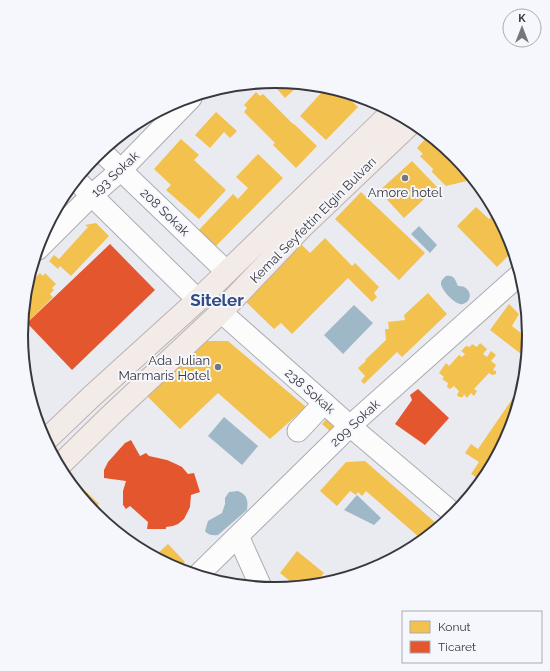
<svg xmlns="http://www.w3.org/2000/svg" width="550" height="671" font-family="Raleway,sans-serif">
<rect width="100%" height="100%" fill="#eaebf1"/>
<g fill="#9fb8c7">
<polygon points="419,226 437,245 430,253 411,234"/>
<path d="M 446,276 C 454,275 455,279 458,286 C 470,285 475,300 463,304 C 456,306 442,291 441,284 C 441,280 443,279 446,276 Z"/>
<polygon points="354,305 373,323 343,354 324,335"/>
<polygon points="224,417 258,446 242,465 208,436"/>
<path d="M 238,491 C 248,495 248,501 247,510 L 218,535 C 212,536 208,535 205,531 L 208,521 L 222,513 L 225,504 L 225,498 L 229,492 Z"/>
<polygon points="357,495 381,518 374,525 344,510"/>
</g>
<g fill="#f2c14e">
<polygon points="271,82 275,82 298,86 285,98"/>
<polygon points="323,91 346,96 358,107 326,140 300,116"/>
<polygon points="256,92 260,96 263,94 293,124 294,124 317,146 296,168 273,145 275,143 244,112 247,108 244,105"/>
<polygon points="216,112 237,131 230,138 224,132 210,148 195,135"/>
<polygon points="427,137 455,156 471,180 446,186 432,172 433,169 420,156 423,154 417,148"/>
<polygon points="181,139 199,155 194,160 226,190 199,219 166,190 171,185 154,169"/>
<polygon points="258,154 283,178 212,250 196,233 233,194 238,199 248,188 236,177"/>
<polygon points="412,161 437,187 404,218 379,191"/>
<polygon points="361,192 425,253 399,280 335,219"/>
<polygon points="476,207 489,219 494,214 506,233 501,238 512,248 512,252 497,267 457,226"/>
<polygon points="96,223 109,236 71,276 60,266 58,269 49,261 54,255 59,259 88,227 85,225"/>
<polygon points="325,238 352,266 355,263 379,287 374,293 377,297 372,302 348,278 292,334 281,323 274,329 244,300 301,244 310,253"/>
<polygon points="40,273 43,276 45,273 56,284 52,288 54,290 50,294 53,297 29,321 26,318 24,320 32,281"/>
<polygon points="428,293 447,314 402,357 397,352 364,384 361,381 365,376 358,368 366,361 365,360 386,340 385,329 389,329 388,322 405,320 404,315"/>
<polygon points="509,304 519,314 512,326 521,333 527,326 529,336 525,357 490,330"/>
<polygon points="203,341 228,341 306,407 270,439 218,393 180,429 147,396"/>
<polygon points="480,343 487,349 483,354 487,357 491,351 496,355 491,361 496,365 493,370 496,371 496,374 492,375 489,373 474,389 477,391 474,396 471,393 467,398 464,394 463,397 459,397 457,395 459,391 454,386 450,389 447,387 448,383 442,379 444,377 439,373 446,363 449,366 459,355 462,357 465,354 461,351 466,346 470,347 472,344 477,347"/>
<polygon points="515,395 517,396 510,433 479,479 471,474 479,462 465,453 471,444 478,449"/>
<polygon points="328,417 337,426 331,432 322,424"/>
<polygon points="365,461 438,525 436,527 420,538 366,491 362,496 358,492 356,495 350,491 337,506 320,491 346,462"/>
<polygon points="77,483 99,504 92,511 75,485"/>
<polygon points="168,544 185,562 177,570 156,555"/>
<polygon points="297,551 324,573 317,581 295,585 280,573"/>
</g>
<g fill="#e4572e">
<polygon points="110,244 155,290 72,370 27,323"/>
<polygon points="418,389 449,418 425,445 395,424 412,400 410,395"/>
<polygon points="131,440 140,456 146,453 149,456 167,460 176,464 182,467 188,474 194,473 200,492 191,495 190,507 184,519 178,524 173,526 166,527 166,529 147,529 148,522 130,506 126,509 123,505 123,491 126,481 104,478 104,470 108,462 125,443"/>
</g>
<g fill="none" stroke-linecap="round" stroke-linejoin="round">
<g stroke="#acadb1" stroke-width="23">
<g id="minor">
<polyline points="102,152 227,272"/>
<polyline points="78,182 198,300"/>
<polyline points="38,249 91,196 121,170 191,98"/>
<polyline points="221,312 350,426 455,515"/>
<polyline points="298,431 324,403"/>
<polyline points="238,536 261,587"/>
<polyline points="199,574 350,426 517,277"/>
</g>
</g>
<g stroke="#bdb1b0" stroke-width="24">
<g id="major">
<polyline points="46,440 91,397 198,300 391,113"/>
<polyline points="61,464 109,417 221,312 303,226 409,125"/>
</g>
</g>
<use href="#minor" stroke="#fcfcfd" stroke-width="21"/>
<use href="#major" stroke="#f2ebe8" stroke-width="22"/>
</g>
<g fill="#76777b" stroke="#f6f7fd" stroke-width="1.5">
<circle cx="405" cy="178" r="4"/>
<circle cx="218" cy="367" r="4"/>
</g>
<g text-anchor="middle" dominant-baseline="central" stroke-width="4" stroke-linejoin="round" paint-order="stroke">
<g font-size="13" fill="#38383c" stroke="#f6f7fd">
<text transform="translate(115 174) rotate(-43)">193 Sokak</text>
<text transform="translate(165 212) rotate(44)">208 Sokak</text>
<text transform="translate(313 220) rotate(-45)">Kemal Seyfettin Elgin Bulvarı</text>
<text transform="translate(310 391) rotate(41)">238 Sokak</text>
<text transform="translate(355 423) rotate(-43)">209 Sokak</text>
</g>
<g font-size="13" fill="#38383c" stroke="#f6f7fd">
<text x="405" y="192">Amore hotel</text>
<text x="210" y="360" text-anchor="end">Ada Julian<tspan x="210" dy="15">Marmaris Hotel</tspan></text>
</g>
<g font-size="17" font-weight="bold" fill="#304b84" stroke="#f6f7fd">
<text x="217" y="300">Siteler</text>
</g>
</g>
<path d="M0 0H550V671H0ZM28 335a247 247 0 1 1 494 0a247 247 0 1 1-494 0Z" fill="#f6f7fd" fill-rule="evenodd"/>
<path fill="none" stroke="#38383c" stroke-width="2" d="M28 335a247 247 0 1 1 494 0a247 247 0 1 1-494 0Z"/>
<rect x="402" y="611" width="140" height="52" fill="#f6f7fd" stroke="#aaabb0"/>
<rect x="410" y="621" width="20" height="12" fill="#f2c14e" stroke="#aaabb0"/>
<text x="438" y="631" font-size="12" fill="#38383c">Konut</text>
<rect x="410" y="641" width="20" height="12" fill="#e4572e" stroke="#aaabb0"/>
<text x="438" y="651" font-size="12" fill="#38383c">Ticaret</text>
<g transform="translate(522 28)"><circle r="19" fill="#f6f7fd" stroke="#aaabb0"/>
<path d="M0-3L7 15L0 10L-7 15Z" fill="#76777b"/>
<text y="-6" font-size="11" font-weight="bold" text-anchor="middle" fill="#38383c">K</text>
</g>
</svg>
